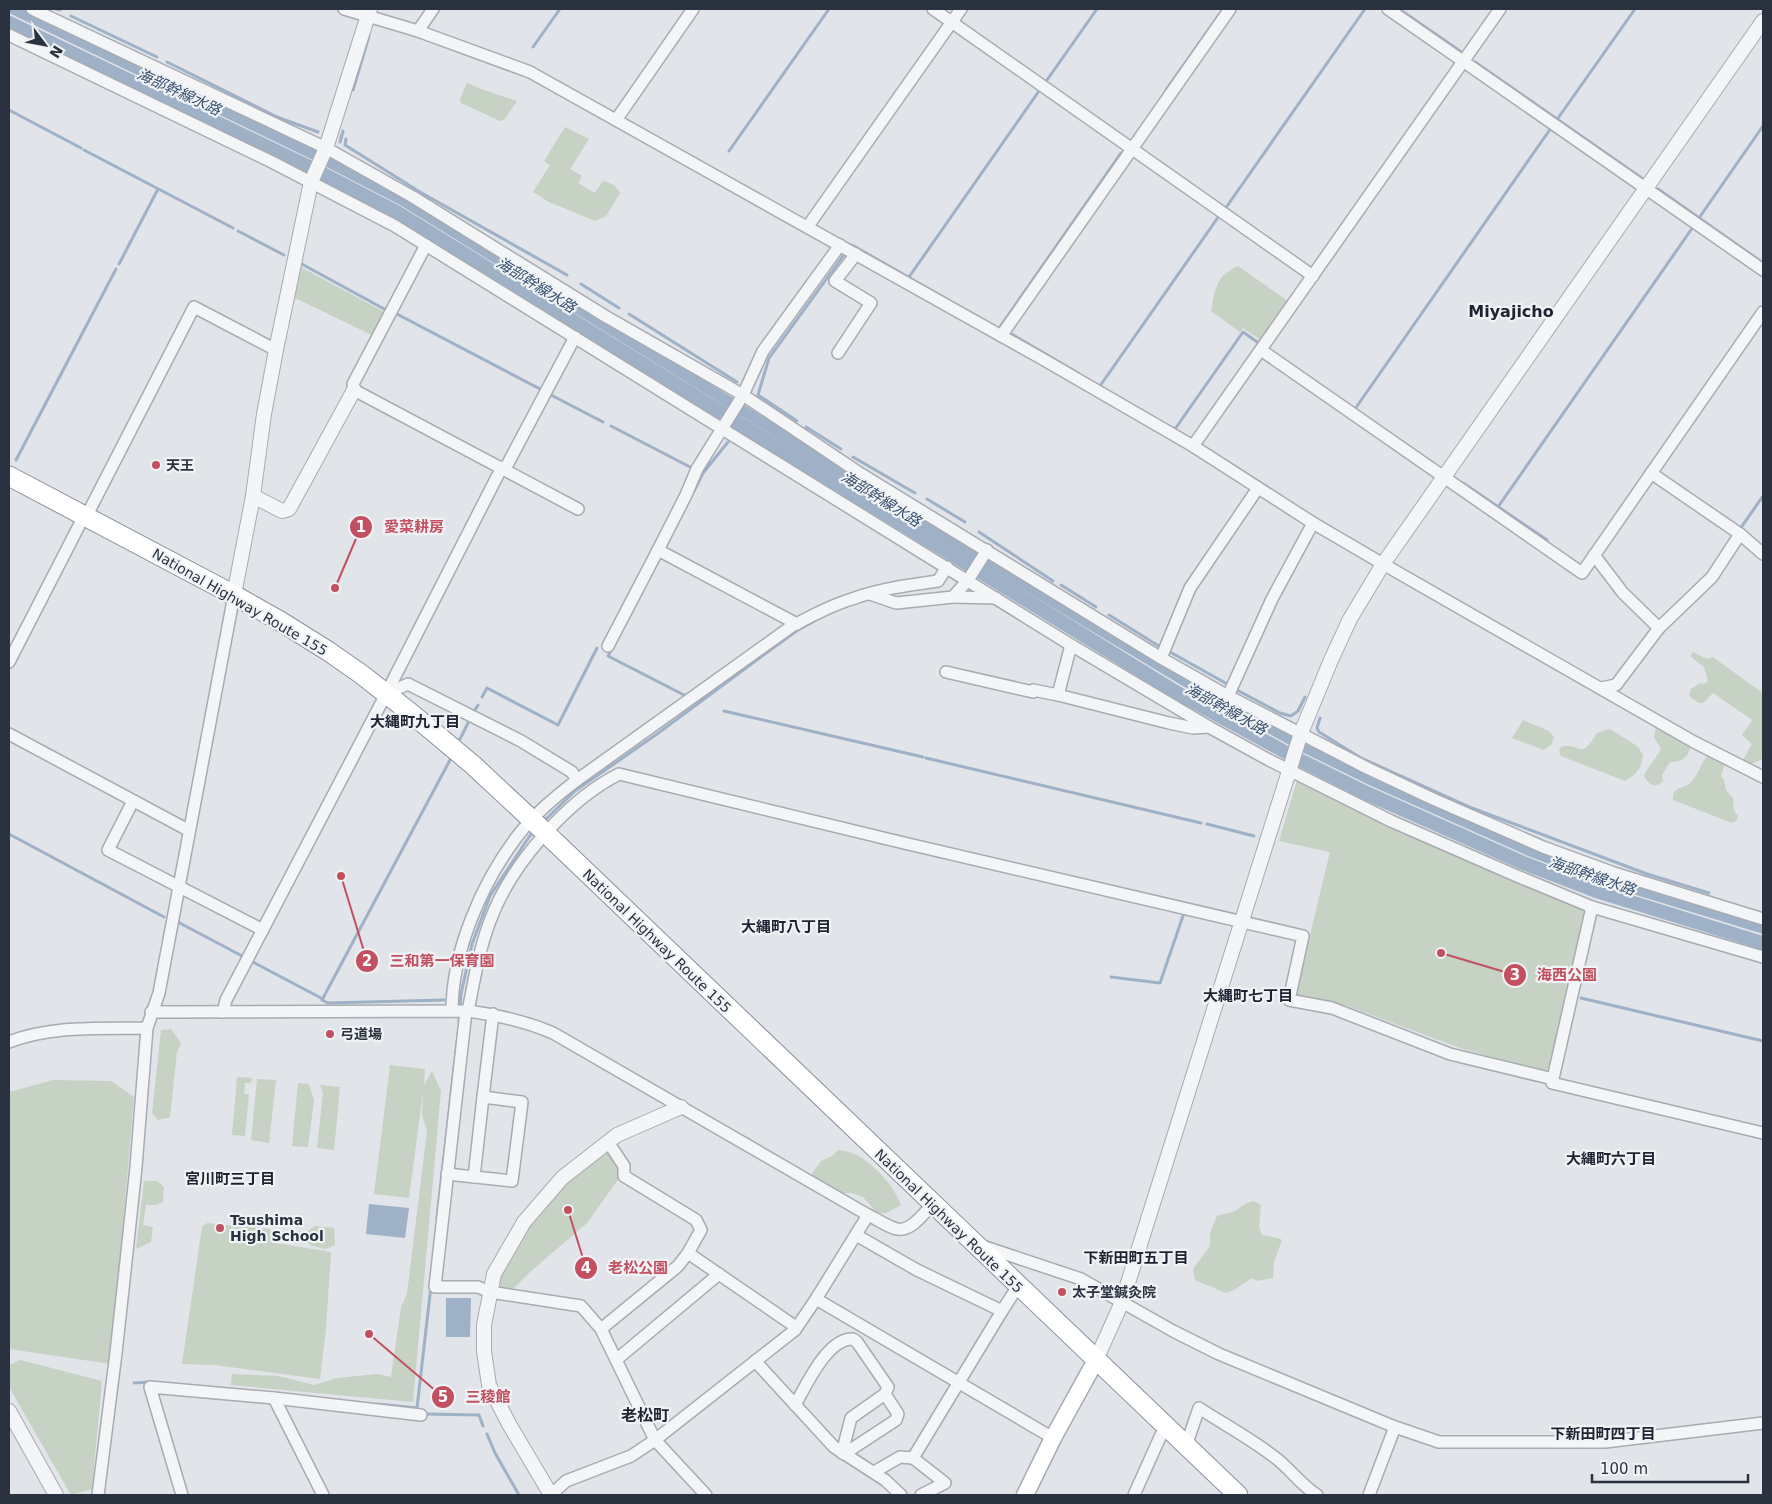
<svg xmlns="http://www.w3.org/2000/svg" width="1772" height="1504" font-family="'DejaVu Sans','Noto Sans JP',sans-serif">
<rect width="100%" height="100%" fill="#e1e4e8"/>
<g fill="#c6d2c3">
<polygon points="467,83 481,89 517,101 504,120 500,121 461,103 460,99"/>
<path d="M 565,127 L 589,139 L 570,169 L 582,176 L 578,183 L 595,193 L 603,181 C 611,183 616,185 620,193 L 606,216 L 595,221 L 549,202 L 533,192 L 550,165 L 544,161 Z"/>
<polygon points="299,266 386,313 374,336 293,297"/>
<path d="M 1238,266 L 1289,302 L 1262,341 L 1243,328 L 1240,332 L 1211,311 C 1215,290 1216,275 1238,266 Z"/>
<polygon points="1693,652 1707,659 1713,657 1761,692 1763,689 1763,759 1748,765 1743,760 1752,744 1742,735 1752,721 1751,719 1713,693 1703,703 1699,703 1689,696 1691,689 1700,683 1704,684 1708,681 1704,667 1690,656"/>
<polygon points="1523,720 1549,731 1554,737 1551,745 1544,750 1512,738"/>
<path d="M 1660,724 L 1691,743 C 1689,757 1683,762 1670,762 L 1662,775 L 1663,781 C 1655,789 1649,785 1644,776 C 1648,766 1656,759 1661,749 L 1654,737 L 1656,728 Z"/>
<path d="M 1610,729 L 1637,746 L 1643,755 C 1641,769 1638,773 1625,781 L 1561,756 L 1559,752 L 1561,747 C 1581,741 1579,763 1597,733 Z"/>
<path d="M 1709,754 L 1725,764 L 1721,776 L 1724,780 L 1726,790 L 1733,798 L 1734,811 L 1738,815 L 1737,820 L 1732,823 L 1673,800 C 1672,785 1684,790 1691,782 C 1699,774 1701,762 1709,754 Z"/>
<polygon points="1297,780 1471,861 1584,907 1585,912 1550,1068 1544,1072 1460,1048 1347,1006 1298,996 1296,993 1330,852 1279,841"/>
<polygon points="171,1029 181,1043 177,1052 170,1117 158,1120 152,1113 161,1030"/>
<polygon points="390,1065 425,1069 424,1085 432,1071 441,1091 413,1402 231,1385 232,1374 278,1376 314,1385 337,1378 377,1374 391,1377 401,1307 407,1294 427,1131 422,1115 423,1092 409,1198 374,1194"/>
<polygon points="237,1077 252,1078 251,1083 245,1083 244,1094 249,1094 245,1136 232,1135"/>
<polygon points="257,1079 276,1080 269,1143 251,1140"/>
<polygon points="53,1080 111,1081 134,1097 111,1364 9,1349 9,1092"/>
<polygon points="298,1083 309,1084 314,1100 308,1147 292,1146"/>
<polygon points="320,1085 340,1087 334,1150 317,1148 323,1093"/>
<polygon points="606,1150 613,1154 622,1174 587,1223 530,1272 512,1290 501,1288 498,1281 524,1232 551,1197"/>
<path d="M 838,1150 C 844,1151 851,1152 857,1155 C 875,1165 894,1186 901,1205 L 886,1213 L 877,1213 L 863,1197 L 851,1193 L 843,1193 L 811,1175 L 821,1161 L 832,1156 Z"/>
<polygon points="144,1181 157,1181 164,1187 163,1202 156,1205 146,1205 143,1225 153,1227 151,1242 136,1249"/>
<path d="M 1254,1201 L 1261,1205 L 1259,1227 L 1262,1235 L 1278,1238 L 1282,1240 L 1274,1262 L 1273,1278 L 1258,1281 L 1252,1278 L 1234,1290 L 1226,1293 L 1195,1280 L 1193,1269 L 1210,1246 L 1210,1233 L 1217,1216 C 1222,1214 1227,1214 1232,1212 C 1242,1209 1240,1204 1254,1201 Z"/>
<polygon points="207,1223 270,1229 275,1243 331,1252 326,1329 320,1379 215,1365 182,1364 202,1227"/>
<polygon points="315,1226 334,1228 335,1245 325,1249 310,1245 306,1240 287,1240 281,1235 283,1231 307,1232"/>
<polygon points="20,1360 102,1381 92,1489 71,1495 9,1387 9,1365"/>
</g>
<g fill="#9fb1c6">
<polygon points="9,9 23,9 322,152 411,200 1185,676 1303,742 1419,796 1763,922 1763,934 1607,886 1528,856 1369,785 1300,751 1181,685 980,564 400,205 317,162 9,13"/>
<polygon points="9,15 317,163 400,206 1181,687 1299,752 1368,786 1527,857 1606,887 1763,936 1763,950 1595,898 1522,870 1362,799 1295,765 1174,699 377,210 311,175 9,30"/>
<polygon points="369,1204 409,1208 405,1238 366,1234"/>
<polygon points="446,1298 471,1298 470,1337 446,1337"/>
</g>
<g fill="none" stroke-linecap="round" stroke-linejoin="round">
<g stroke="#9fb1c6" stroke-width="3">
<polyline points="56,9 60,10"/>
<polyline points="1399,9 1460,51"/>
<polyline points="71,16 157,57"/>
<polyline points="533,47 560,9"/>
<polyline points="167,62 277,117 318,132"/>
<polyline points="1475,62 1643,179"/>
<polyline points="1047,80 1097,9"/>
<polyline points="353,90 369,36"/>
<polyline points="1166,90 1223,9"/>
<polyline points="9,110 81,148"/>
<polyline points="1556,121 1635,9"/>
<polyline points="346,139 345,145 420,192 567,275"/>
<polyline points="340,142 343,131"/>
<polyline points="84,150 233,228"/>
<polyline points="729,151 829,9"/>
<polyline points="1658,189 1763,263"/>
<polyline points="1225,209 1365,9"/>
<polyline points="1699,218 1763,126"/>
<polyline points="238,231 284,255"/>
<polyline points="850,247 852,245 950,301"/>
<polyline points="300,263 386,310"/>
<polyline points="119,264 158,189"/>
<polyline points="909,277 1039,91"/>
<polyline points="581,284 619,308"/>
<polyline points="395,313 540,389"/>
<polyline points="629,314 737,382"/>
<polyline points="997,328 999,329 1000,327 1121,153"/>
<polyline points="1008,332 1078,373"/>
<polyline points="1098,385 1100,386 1219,216"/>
<polyline points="551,395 603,422"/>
<polyline points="1355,409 1551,128"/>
<polyline points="797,421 758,395 769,358 846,252"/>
<polyline points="611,426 692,468"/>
<polyline points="806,427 841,449"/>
<polyline points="1172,428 1175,429 1243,332 1260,344"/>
<polyline points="853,457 915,493"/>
<polyline points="16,460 116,269"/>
<polyline points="1463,483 1547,540"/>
<polyline points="694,491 703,473 728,442"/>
<polyline points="927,499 965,522"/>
<polyline points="1498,507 1693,227"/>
<polyline points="1740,529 1763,496"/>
<polyline points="979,532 1053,581"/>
<polyline points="1061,585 1096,607"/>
<polyline points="1109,615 1162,648"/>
<polyline points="613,647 608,656 686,696"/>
<polyline points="1170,652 1229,685"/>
<polyline points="1235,689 1280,713 1291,716 1298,711 1305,697"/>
<polyline points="482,697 487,688 558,725 597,648"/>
<polyline points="724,711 923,757"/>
<polyline points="473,713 478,705"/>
<polyline points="1320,718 1317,728 1319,732 1361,758 1472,808 1647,874 1709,893"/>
<polyline points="460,739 470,719"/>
<polyline points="926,758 1201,823"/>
<polyline points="544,821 575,791 657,734 773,648 798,630 816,620"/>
<polyline points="1207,824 1254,836"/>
<polyline points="9,834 164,917"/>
<polyline points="176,921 244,957"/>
<polyline points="251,961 323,999"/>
<polyline points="1111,977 1160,983 1184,913"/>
<polyline points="1581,998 1763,1041"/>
<polyline points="444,1000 328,1003 322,1000 450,760"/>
<polyline points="459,1021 461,994 472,944 490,896 529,837 534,831"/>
<polyline points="437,1218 457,1043"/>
<polyline points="134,1383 152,1382"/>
<polyline points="377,1404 417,1408 431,1286"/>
<polyline points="425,1414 479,1415 483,1426"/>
<polyline points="487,1434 495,1453 519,1495"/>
</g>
<g stroke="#a7abb2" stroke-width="14">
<g id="minor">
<polyline points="32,9 326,148 413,197 605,316 743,395 861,474 1161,658 1228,696 1367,768 1433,799 1543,847 1614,873 1763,919"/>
<polyline points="344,9 418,31 530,72 1039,357 1193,446 1313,523 1383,564 1694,742 1763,777"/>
<polyline points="933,9 1313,276"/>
<polyline points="1388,9 1763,270"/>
<polyline points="418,31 433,9"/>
<polyline points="9,35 272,162 395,226 1071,645 1209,727 1269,760 1391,821 1517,876 1592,907 1763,957"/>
<polyline points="616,120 693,9"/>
<polyline points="808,226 961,9"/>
<polyline points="426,245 353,384 354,390 578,509"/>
<polyline points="1001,336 1230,9"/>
<polyline points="1261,350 1582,573 1763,312"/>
<polyline points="838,353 871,303 835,281 856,254"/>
<polyline points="1193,446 1500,9"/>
<polyline points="505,469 575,337"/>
<polyline points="1651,473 1740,534 1763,554"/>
<polyline points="86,517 194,307 276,350"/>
<polyline points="1594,555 1623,593 1659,628"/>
<polyline points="870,594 896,603 953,597 968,580 987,550"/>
<polyline points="953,597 996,598"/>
<polyline points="797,624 658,550 686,495 697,469 743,395 763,351 840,245"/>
<polyline points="1071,645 1058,695 1169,723 1193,728 1209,727"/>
<polyline points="608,646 658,550"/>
<polyline points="1161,658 1190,588 1258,488"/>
<polyline points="9,662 84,516"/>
<polyline points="946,672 1033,692 1033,690 1058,695"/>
<polyline points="1601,688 1616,685 1659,628 1712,577 1740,534"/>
<polyline points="386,694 408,684 521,741 572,772 577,780"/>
<polyline points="1228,696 1272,599 1313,523"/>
<polyline points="9,734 188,830"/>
<polyline points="133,801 108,850 263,930"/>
<polyline points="1592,907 1552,1083 1763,1133"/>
<path d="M 452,1011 C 452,952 481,885 516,838 C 533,815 555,797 577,780 L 792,626 C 812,616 831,605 852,599 C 879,589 909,585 938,581 L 947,567"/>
<polyline points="466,1011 435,1287 478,1287 490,1292 581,1306 601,1329 655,1440 706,1495"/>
<path d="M 468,1011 C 474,981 479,950 490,921 C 510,866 566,801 619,774 L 904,843 L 1303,936 L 1289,1000 L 1332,1008 L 1450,1054 L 1553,1079"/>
<path d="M 151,1012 L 468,1011 C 498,1015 525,1021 553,1033 L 868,1215 C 877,1219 888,1227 897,1229 C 911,1232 924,1213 932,1205"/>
<polyline points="223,1012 226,1000 386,694 502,467"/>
<path d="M 9,1042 C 52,1025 101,1029 147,1028"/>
<polyline points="447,1174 512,1181 522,1102 483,1097 493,1014"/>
<polyline points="474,1177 483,1097"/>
<polyline points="856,1235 917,1270 1002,1311 913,1458 900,1457 874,1472"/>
<polyline points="982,1246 1081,1279 1173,1331 1219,1354 1395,1427 1439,1442 1605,1442 1763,1423"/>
<polyline points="688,1253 793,1325 795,1330"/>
<polyline points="816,1299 1053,1438"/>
<polyline points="1002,1311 1018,1286"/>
<polyline points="601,1329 678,1266 688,1253 701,1230 696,1220 624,1176 624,1166 608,1142"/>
<polyline points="616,1360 719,1274"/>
<polyline points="755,1361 834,1447 885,1480 901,1495"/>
<polyline points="274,1398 421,1415"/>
<path d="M 795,1405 C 806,1386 827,1338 853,1339 L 857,1342 L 888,1387 L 885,1394 L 851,1418 L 842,1453"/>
<path d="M 1186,1446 L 1199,1408 C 1225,1425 1253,1440 1277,1459 C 1291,1470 1302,1486 1317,1495"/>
<polyline points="844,1454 896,1420 898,1414 885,1394"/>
<polyline points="913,1458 945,1483 921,1495"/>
<polyline points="98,1495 116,1353 127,1252 136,1167 147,1028 159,993 234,595"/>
<polyline points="182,1495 150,1387 274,1398 323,1495"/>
<polyline points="551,1495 566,1481 631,1456 655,1440 795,1330 816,1299 868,1215"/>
<polyline points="1134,1495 1165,1426"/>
<polyline points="1369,1495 1395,1427"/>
</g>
</g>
<g stroke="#a7abb2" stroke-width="16">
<g id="tertiary">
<polyline points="253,496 282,511 289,509 354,390"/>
<polyline points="234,595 253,496 264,414 276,350 311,182 326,148 370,9"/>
<polyline points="1096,1360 1122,1302 1301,733 1331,660 1350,619 1383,564 1763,21"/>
<polyline points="9,1411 56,1495"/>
<polyline points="551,1495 509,1424 489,1385 484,1351 484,1325 494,1274 524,1222 562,1178 617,1135 681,1107"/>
</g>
</g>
<g stroke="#a7abb2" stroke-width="19">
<polyline id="secondary" points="1025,1495 1053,1438 1096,1360"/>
</g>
<g stroke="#89919e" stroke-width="21">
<polyline id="trunk" points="9,476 234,595 280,621 328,651 361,674 412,714 473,765 532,820 1238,1495"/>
</g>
<use href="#minor" stroke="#f3f5f7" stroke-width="11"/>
<use href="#tertiary" stroke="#f3f5f7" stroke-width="14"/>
<use href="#secondary" stroke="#fff" stroke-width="16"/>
<use href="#trunk" stroke="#fff" stroke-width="19"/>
</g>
<g fill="#c35060" stroke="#f0f3f6" stroke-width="2">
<circle cx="156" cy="465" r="5"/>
<circle cx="330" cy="1034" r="5"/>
<circle cx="220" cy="1228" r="5"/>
<circle cx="1062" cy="1292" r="5"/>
</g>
<g text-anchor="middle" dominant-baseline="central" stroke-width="4.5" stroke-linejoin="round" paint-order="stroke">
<g font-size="14" font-weight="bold" fill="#2b323f" stroke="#f0f3f6" text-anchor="start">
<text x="166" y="465">天王</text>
<text x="340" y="1034">弓道場</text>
<text x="230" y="1220">Tsushima<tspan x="230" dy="16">High School</tspan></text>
<text x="1072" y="1292">太子堂鍼灸院</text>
</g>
<g font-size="14" fill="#2b323f" stroke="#f0f3f6">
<text transform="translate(240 602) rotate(30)">National Highway Route 155</text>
<text transform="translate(657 941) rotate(44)">National Highway Route 155</text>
<text transform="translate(949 1221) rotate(44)">National Highway Route 155</text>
</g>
<g font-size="15" font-style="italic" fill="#38506f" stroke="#f0f3f6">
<text transform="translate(179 92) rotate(25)">海部幹線水路</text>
<text transform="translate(536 285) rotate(32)">海部幹線水路</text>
<text transform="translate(881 499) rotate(32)">海部幹線水路</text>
<text transform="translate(1226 709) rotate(29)">海部幹線水路</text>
<text transform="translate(1592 876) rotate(19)">海部幹線水路</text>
</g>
<g font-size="15" font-weight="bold" fill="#1d2330" stroke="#f0f3f6">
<text x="415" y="722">大縄町九丁目</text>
<text x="786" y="927">大縄町八丁目</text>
<text x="1248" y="996">大縄町七丁目</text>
<text x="1611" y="1159">大縄町六丁目</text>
<text x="230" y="1179">宮川町三丁目</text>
<text x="1136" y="1258">下新田町五丁目</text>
<text x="1603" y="1434">下新田町四丁目</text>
</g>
<g font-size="16" font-weight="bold" fill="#1d2330" stroke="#f0f3f6">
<text x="1511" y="311">Miyajicho</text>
<text x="645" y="1415">老松町</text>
</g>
</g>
<path fill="none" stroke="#c35060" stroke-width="2" d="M335 588L361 527M341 876L367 961M1441 953L1515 975M568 1210L586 1268M369 1334L443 1397"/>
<g fill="#c35060" stroke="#f0f3f6" stroke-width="2">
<circle cx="335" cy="588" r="5"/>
<circle cx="341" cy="876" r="5"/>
<circle cx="1441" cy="953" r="5"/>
<circle cx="568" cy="1210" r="5"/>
<circle cx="369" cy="1334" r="5"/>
<circle cx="361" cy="527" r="12"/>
<circle cx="367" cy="961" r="12"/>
<circle cx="1515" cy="975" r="12"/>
<circle cx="586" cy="1268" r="12"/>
<circle cx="443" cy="1397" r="12"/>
</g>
<g font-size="15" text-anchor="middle" font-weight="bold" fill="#fff">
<text x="361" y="532">1</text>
<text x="367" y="966">2</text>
<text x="1515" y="980">3</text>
<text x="586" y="1273">4</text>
<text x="443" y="1402">5</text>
</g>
<g font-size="15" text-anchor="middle" font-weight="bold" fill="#c35060" stroke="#f0f3f6" stroke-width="4.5" stroke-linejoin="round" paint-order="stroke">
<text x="414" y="532">愛菜耕房</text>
<text x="442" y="966">三和第一保育園</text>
<text x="1567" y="980">海西公園</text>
<text x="638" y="1273">老松公園</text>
<text x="488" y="1402">三稜館</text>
</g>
<rect width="1772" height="1504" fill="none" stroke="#2b323f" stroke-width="20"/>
<g transform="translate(45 45) rotate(122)" stroke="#f0f3f6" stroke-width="4" paint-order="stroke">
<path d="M0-4L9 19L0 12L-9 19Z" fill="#2b323f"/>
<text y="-8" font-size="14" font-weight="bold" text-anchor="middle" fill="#2b323f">N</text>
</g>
<path d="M1592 1474v8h156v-8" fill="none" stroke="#2b323f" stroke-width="2.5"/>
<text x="1600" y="1474" font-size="15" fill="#2b323f" stroke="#f0f3f6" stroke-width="4" paint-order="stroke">100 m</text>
</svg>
